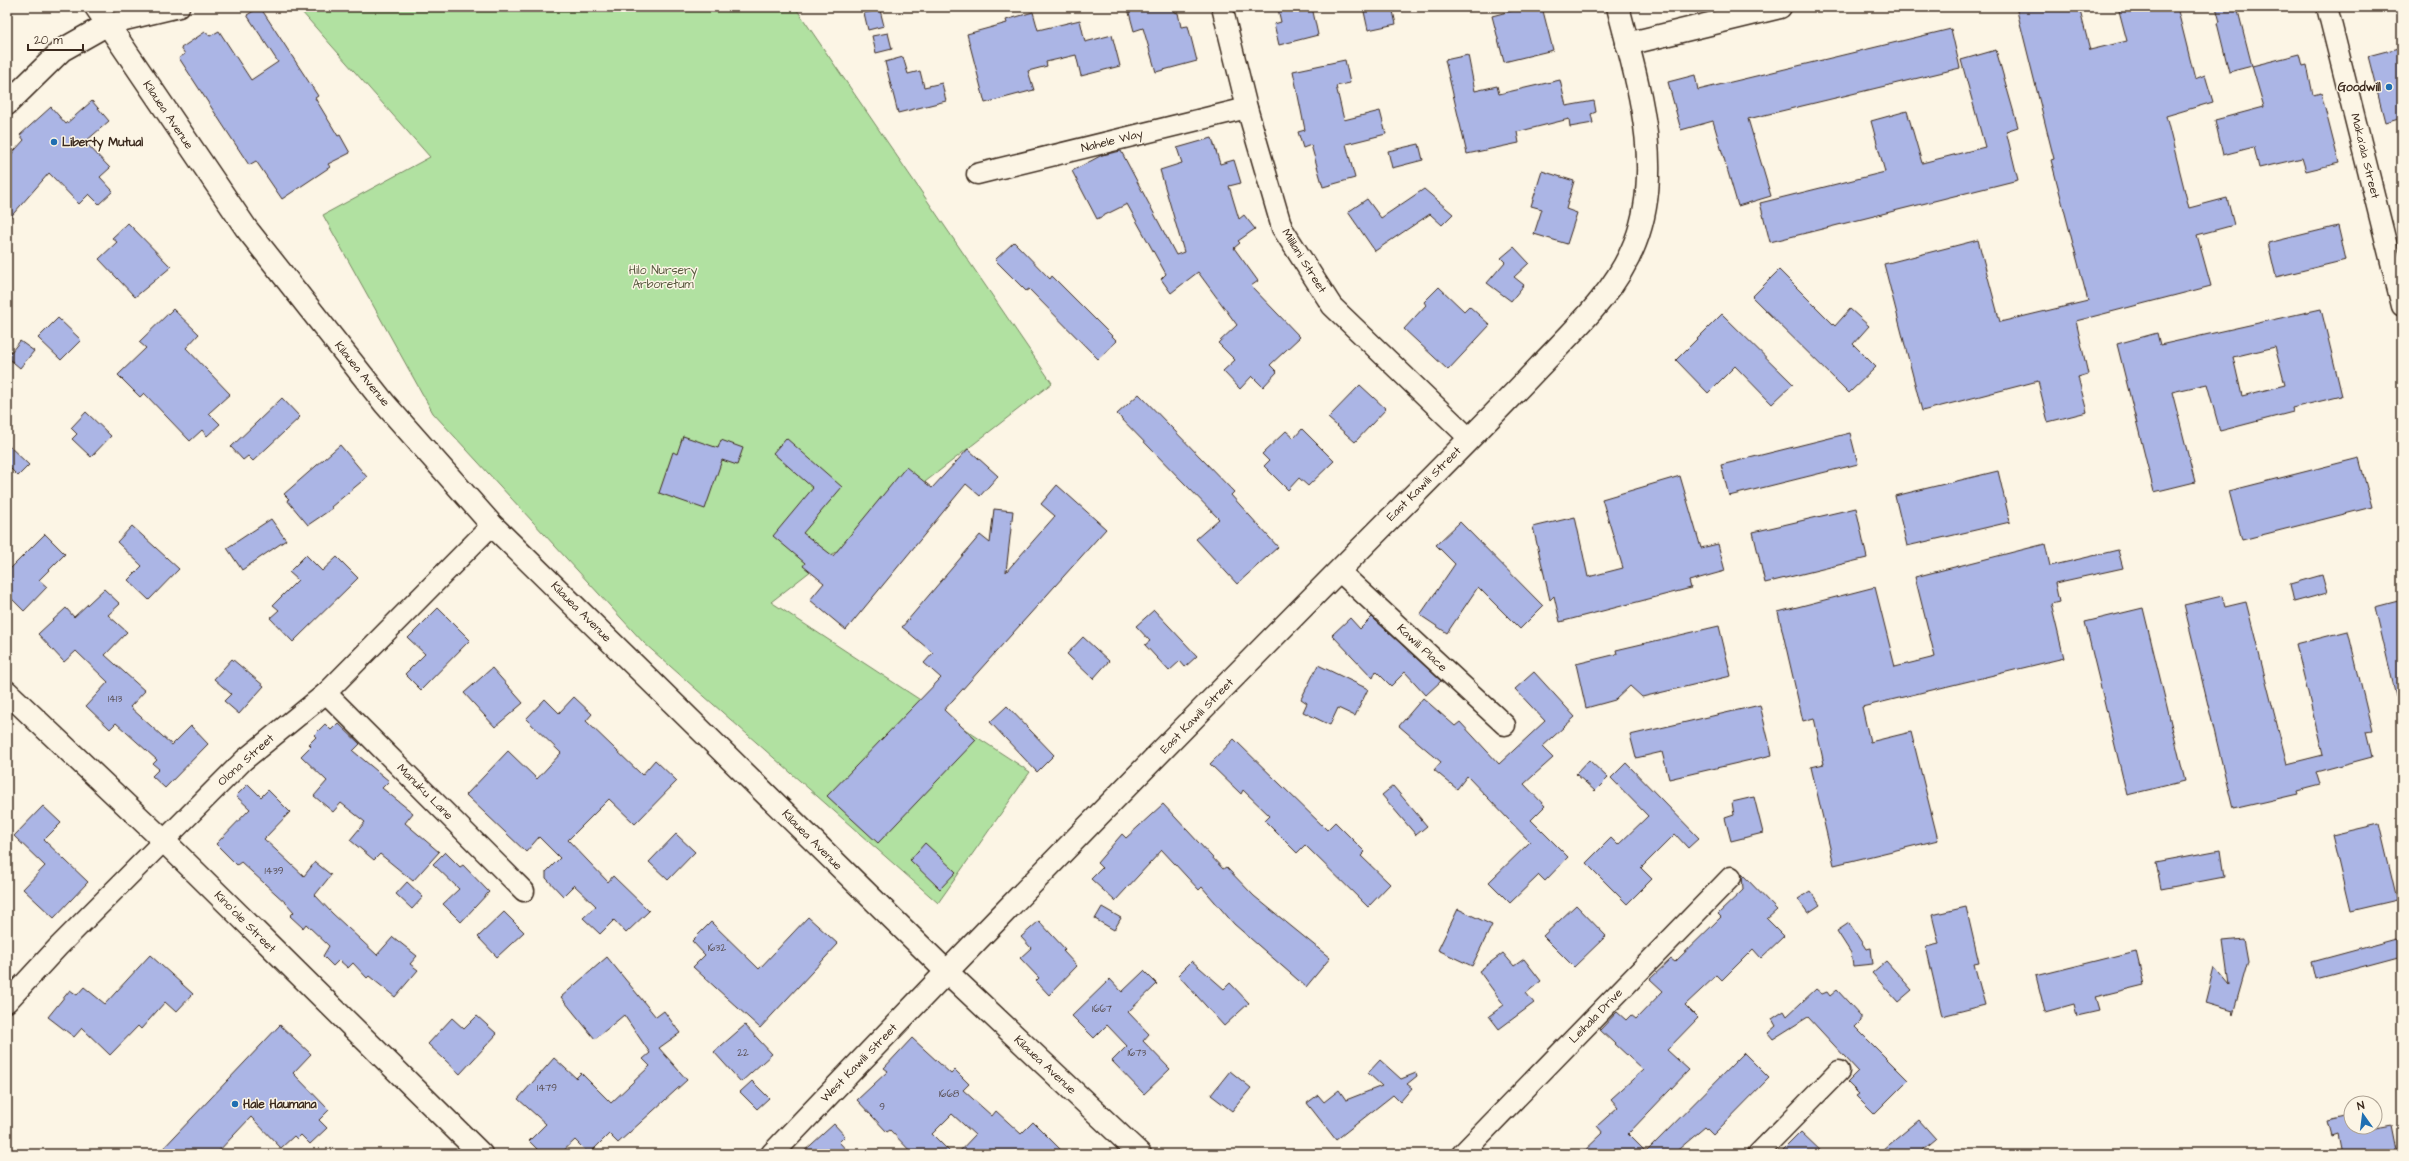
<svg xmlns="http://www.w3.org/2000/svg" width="2409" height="1161" font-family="'Architects Daughter',sans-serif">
<rect width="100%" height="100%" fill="#fcf5e5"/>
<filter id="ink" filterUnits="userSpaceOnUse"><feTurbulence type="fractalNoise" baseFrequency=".025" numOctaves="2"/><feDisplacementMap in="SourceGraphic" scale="8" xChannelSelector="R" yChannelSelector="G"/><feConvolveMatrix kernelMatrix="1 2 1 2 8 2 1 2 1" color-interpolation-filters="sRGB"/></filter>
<g filter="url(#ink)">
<polygon fill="#b1e1a1" stroke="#768660" points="320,7 795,7 1052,383 771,602 1030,772 938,903 644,643 433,413 323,215 430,157 301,11"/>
<g fill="#abb5e5" stroke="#3b2a1e" fill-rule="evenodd">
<polygon points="260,7 318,96 315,98 338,136 340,135 350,153 328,164 330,167 282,199 256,161 249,165 179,58 185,54 181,48 205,32 210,36 219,31 251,80 278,62 247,15"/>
<polygon points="1136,7 1173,7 1175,12 1178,13 1181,27 1188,26 1197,61 1156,72 1143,28 1134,31 1128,9"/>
<polygon points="1286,7 1312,7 1318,35 1279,45 1274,24 1281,22 1278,9"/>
<polygon points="1363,7 1392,7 1396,24 1368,30"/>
<polygon points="1526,7 1542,7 1553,50 1504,62 1492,16"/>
<polygon points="2016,7 2079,7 2090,50 2127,41 2118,7 2177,7 2195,79 2205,75 2213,102 2166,116 2189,208 2227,198 2234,225 2197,235 2211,286 2076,321 2088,374 2078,377 2087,412 2048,422 2038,381 1922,411 1884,264 1978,240 2000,322 2088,301 2051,160 2054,159"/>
<polygon points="2216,7 2237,7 2252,66 2229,72 2217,23 2220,22"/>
<polygon points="880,10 884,26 868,30 864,13"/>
<polygon points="1033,12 1038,30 1080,20 1085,42 1112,35 1120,66 1081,76 1076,55 1046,62 1047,66 1028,71 1034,90 985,103 967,34 1007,23 1006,20"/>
<polygon points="1951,29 1960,68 1748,119 1771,196 1738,206 1713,121 1681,130 1668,82 1695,75 1698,90"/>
<polygon points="888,33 892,49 876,53 872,36"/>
<polygon points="2402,47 2402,117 2385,122 2368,56"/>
<polygon points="1996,50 2018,127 2006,131 2018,180 1770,242 1760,203 1885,172 1871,121 1907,111 1922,163 1985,147 1961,60"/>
<polygon points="2300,54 2303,66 2307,65 2313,95 2321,93 2339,163 2306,171 2302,158 2259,168 2254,147 2223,155 2215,120 2264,107 2252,66"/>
<polygon points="1468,55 1475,91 1497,86 1499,94 1560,80 1566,106 1594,101 1596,112 1591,114 1593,123 1570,127 1569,119 1517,132 1519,143 1467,154 1445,60"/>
<polygon points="903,57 908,74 920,71 924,87 942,83 946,101 898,113 885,62"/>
<polygon points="1345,60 1350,83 1336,86 1344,120 1380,111 1386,134 1346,144 1355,178 1323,187 1311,145 1303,148 1298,132 1305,130 1293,71"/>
<polygon points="92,101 109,121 85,142 110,168 100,177 113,191 99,204 89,194 79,204 49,173 7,221 7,159 24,140 20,135 51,107 66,124"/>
<polygon points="1212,138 1220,164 1234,160 1241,183 1229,186 1239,219 1244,215 1255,229 1238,241 1240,243 1234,248 1258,281 1251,286 1300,337 1270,365 1277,372 1263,387 1252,376 1240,389 1223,371 1235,360 1218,343 1237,325 1198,272 1171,293 1161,279 1166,274 1127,204 1097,219 1072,171 1102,155 1121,151 1176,255 1184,252 1160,170 1182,163 1177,148"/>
<polygon points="1419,144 1423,160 1392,168 1388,151"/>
<polygon points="1542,171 1574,181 1566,209 1577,213 1567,244 1534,234 1542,209 1531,206"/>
<polygon points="1424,189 1453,214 1442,225 1430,214 1375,251 1348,212 1367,199 1381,218"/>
<polygon points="128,223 171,267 135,297 99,259 117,242 112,238"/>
<polygon points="2338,226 2346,260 2276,277 2268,243"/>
<polygon points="1014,242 1050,279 1052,276 1117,341 1098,359 1029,289 1026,291 995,260"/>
<polygon points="1514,247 1529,263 1514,277 1524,285 1511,301 1487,283 1505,262 1501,258"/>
<polygon points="1779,270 1835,326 1850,309 1869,326 1853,344 1876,367 1849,393 1752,297"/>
<polygon points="1439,287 1464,311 1469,306 1490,325 1448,370 1404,329 1426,305 1424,302"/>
<polygon points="173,309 199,334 186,348 230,394 209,413 220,424 207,436 202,430 190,441 144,393 140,397 118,375 146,348 139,342"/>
<path d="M 2321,309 L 2342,396 L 2292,408 L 2293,412 L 2220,431 L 2207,384 L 2172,392 L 2195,482 L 2154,492 L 2117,344 L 2157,333 L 2160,345 ZM 2275,347 L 2285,385 L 2242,396 L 2233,357 Z"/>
<polygon points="1722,314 1793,384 1772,404 1735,366 1708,393 1676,360"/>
<polygon points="58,318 81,340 61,360 38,338"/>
<polygon points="20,341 34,351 20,368 7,357"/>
<polygon points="1360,385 1386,409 1355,442 1328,418"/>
<polygon points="1139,394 1234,492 1231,495 1278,547 1237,584 1196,539 1219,519 1117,414"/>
<polygon points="282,398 300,417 253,461 248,456 243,460 231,447"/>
<polygon points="86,412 111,436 91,457 72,439 77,434 71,428"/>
<polygon points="1302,429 1334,461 1308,486 1299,478 1288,490 1264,466 1269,461 1262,454 1286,431 1294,438"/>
<polygon points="1850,433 1858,464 1729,496 1721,465"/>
<polygon points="683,436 718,448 721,440 743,448 737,465 722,460 705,509 659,493 673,452 677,454"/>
<polygon points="786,438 842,487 803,533 833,556 906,467 932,488 968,449 998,476 980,496 966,484 846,630 810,600 824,583 803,566 805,563 773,536 813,488 773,453"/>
<polygon points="7,444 29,465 18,476 7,465"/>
<polygon points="340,445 367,477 331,507 333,508 308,525 287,500 289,499 284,494"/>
<polygon points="2359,458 2372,507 2242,540 2229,491"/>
<polygon points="1998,471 2010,522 1907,546 1895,496"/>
<polygon points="1680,476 1701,548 1718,544 1725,571 1689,581 1691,588 1560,622 1554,596 1550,600 1533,527 1575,517 1588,577 1623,568 1602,499"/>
<polygon points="1057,485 1106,529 944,710 976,740 878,843 827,796 941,678 924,663 933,653 902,627 980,535 990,543 994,509 1013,511 1006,572 1055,516 1041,504"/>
<polygon points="1856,508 1867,558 1765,583 1753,532"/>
<polygon points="271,519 286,540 242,570 227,548"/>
<polygon points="1460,522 1543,606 1520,629 1478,587 1447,633 1420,615 1455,564 1436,545"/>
<polygon points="132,526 179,569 149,600 128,580 142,566 117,542"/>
<polygon points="45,534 65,554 39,580 47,587 24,611 7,594 7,572"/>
<polygon points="2045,544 2050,566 2118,550 2123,568 2055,583 2059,602 2051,604 2064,658 1862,707 1870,742 1911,732 1938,840 1834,865 1811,767 1824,764 1814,718 1803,721 1778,612 1875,587 1895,667 1935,657 1915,577"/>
<polygon points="306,555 322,571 337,557 358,578 293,642 270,618 279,610 273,605 298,580 289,572"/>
<polygon points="2322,575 2327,593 2294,602 2290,584"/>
<polygon points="104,589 120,604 108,615 127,632 105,655 145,691 130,707 172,745 191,726 208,744 165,788 152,776 159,769 153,764 157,760 116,723 110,729 86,706 108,682 76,651 64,662 38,634 66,608 74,617"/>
<polygon points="2222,596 2225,607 2246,602 2287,764 2323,755 2296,644 2348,631 2372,731 2366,732 2372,757 2316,772 2320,785 2297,791 2298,794 2233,809 2184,605"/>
<polygon points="2402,600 2402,695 2396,696 2375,607"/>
<polygon points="438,608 470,640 421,690 405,674 425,654 408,638"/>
<polygon points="2143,608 2185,781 2127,795 2085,622"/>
<polygon points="1154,610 1197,656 1185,667 1180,661 1169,671 1145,645 1150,641 1136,626"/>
<polygon points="1372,617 1441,681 1426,695 1405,672 1391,686 1376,671 1373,678 1332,635 1350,618 1360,629"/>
<polygon points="1719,626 1731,676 1642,697 1630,686 1615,700 1586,708 1576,664 1617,654 1616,650"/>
<polygon points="1083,637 1109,661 1093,679 1067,654"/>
<polygon points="232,659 264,686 239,714 224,701 231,694 214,679"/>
<polygon points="1318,665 1368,689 1355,716 1338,708 1330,725 1303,712 1307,703 1301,699"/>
<polygon points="492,668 523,703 495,727 464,693"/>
<polygon points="1534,672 1575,717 1542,747 1553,758 1524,784 1545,806 1531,820 1568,857 1545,881 1539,875 1510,903 1489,882 1530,842 1467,776 1457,789 1434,770 1441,762 1399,726 1423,698 1455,726 1460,722 1499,764 1545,721 1515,689"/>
<polygon points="574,697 592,714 586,721 642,775 655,760 677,781 635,824 609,799 568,840 608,882 613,876 649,911 626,933 614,920 600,934 583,918 596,906 574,885 563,896 546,878 546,872 560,858 539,837 526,852 466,795 508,751 537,779 561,753 526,719 545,699 559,713"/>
<polygon points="1760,705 1772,755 1669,779 1662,752 1636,758 1630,735"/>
<polygon points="1007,706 1054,755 1037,772 990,722"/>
<polygon points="338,723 360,744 353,751 389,781 382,788 413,813 405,823 439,852 413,881 380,854 374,860 350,840 365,822 341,803 333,812 314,796 327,781 301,756 311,746 309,744 316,737 314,735 325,724 331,730"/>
<polygon points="1234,739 1327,830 1335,822 1365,852 1361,856 1390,884 1368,907 1305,845 1297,853 1265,821 1270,816 1243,790 1241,794 1210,764"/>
<polygon points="1589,760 1608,778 1595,791 1576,774"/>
<polygon points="1626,763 1699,838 1688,848 1675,834 1641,868 1652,879 1627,904 1586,863 1611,838 1618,845 1648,816 1611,778"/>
<polygon points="248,784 261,797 268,790 290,812 264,839 304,876 315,862 331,875 315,895 332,913 377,955 393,937 417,956 410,964 418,970 395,997 369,976 367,978 353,963 348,968 339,960 333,966 323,956 329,946 306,924 303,928 290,916 294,912 287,904 241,862 237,865 216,844 250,809 236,796"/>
<polygon points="1393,786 1427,826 1416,835 1382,795"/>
<polygon points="1754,797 1763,833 1731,841 1725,818 1734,815 1732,802"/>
<polygon points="1163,804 1223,869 1226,867 1254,896 1330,958 1306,987 1234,924 1202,887 1199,890 1162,850 1115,901 1091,879 1102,868 1097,863 1122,834 1126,838"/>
<polygon points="43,806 61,823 44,840 88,882 54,918 23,889 45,866 14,836"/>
<polygon points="2379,824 2397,900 2350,911 2332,835"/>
<polygon points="676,834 695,852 668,880 649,862"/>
<polygon points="925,843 956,872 940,889 910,860"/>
<polygon points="2220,850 2224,877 2161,889 2156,862"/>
<polygon points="445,852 460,867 463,865 489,892 461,922 443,904 459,889 433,864"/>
<polygon points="1742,874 1777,910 1767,919 1784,936 1761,958 1753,949 1722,980 1717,975 1685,1005 1698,1018 1667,1050 1689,1070 1628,1134 1646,1152 1744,1053 1769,1078 1713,1135 1705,1127 1673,1154 1581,1154 1603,1133 1597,1126 1618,1107 1611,1099 1643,1070 1600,1030 1617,1012 1626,1020 1631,1015 1636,1019 1663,991 1650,979 1671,959 1675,962 1721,917 1718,914 1743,890"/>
<polygon points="407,882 423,897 412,909 396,894"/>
<polygon points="1810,891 1820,905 1808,913 1798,899"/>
<polygon points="1576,905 1606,936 1574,967 1543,936"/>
<polygon points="1102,907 1121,918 1114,930 1095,919"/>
<polygon points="1966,907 1979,963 1974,964 1985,1005 1942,1016 1926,947 1939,944 1932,915"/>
<polygon points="1458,909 1492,925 1472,966 1438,950"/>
<polygon points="504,912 524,932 497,957 478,937"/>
<polygon points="808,917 838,944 760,1028 693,967 705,955 692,941 711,922 759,969"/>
<polygon points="1039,921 1065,949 1063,951 1077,966 1049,995 1036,981 1039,978 1020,958 1031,948 1021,937"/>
<polygon points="1849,923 1866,949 1871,948 1873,964 1853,966 1851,953 1837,931"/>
<polygon points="2244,939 2248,961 2233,1014 2232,1011 2205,1003 2214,967 2229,985 2223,941"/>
<polygon points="2397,939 2402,956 2316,979 2312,962"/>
<polygon points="2136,951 2144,985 2095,997 2099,1011 2077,1016 2074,1004 2045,1012 2036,976"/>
<polygon points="1503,953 1514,966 1524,959 1541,981 1526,993 1534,1003 1499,1029 1489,1016 1504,1005 1479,971"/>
<polygon points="150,955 193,994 176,1012 165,1002 141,1029 138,1026 110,1055 82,1028 74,1037 48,1017 70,990 77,995 84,987 105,1004"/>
<polygon points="607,957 656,1017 664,1011 680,1033 659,1048 687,1080 618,1143 609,1134 589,1154 575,1140 560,1154 542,1154 529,1141 546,1124 518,1099 554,1058 576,1078 581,1073 611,1103 650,1066 643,1059 650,1053 624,1015 595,1039 561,997"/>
<polygon points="1192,961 1224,989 1230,983 1249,1003 1224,1026 1178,975"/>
<polygon points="1886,961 1912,990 1898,1002 1872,973"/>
<polygon points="1144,971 1157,984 1128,1012 1149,1034 1143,1041 1170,1069 1144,1094 1112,1061 1127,1046 1107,1025 1094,1038 1072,1016 1110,979 1122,992"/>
<polygon points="1816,989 1822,994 1827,992 1830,996 1837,990 1861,1016 1861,1021 1855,1027 1908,1080 1874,1114 1856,1096 1859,1094 1847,1082 1858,1071 1808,1017 1773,1039 1768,1033 1776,1026 1772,1019 1784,1011 1787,1016"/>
<polygon points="477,1016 497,1034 460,1074 428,1044 452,1018 464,1029"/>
<polygon points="280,1025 311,1054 293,1073 329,1110 319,1120 327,1128 310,1144 301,1135 297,1139 294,1136 281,1148 251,1117 216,1154 158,1154"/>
<polygon points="745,1025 772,1054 741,1082 714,1052"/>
<polygon points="912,1038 951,1074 955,1070 969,1084 963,1090 992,1116 996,1111 1021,1134 1033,1122 1065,1154 957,1154 975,1135 952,1114 932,1134 952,1154 913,1154 890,1130 887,1132 857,1100 888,1071 884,1068"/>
<polygon points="1380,1060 1401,1079 1416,1073 1417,1076 1407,1084 1412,1088 1400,1102 1393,1095 1336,1140 1307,1103 1318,1095 1324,1102 1339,1090 1346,1100 1382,1086 1368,1073"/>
<polygon points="1230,1071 1251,1088 1232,1111 1211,1095"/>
<polygon points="752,1081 769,1098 757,1109 740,1092"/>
<polygon points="2351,1116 2351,1127 2375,1127 2391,1124 2397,1154 2342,1154 2338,1134 2332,1136 2328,1121"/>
<polygon points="1919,1120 1936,1139 1918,1154 1878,1154"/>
<polygon points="834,1124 845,1136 839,1142 850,1154 801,1154"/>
<polygon points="1801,1132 1824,1154 1779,1154"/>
</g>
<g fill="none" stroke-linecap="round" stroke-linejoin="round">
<g stroke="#3b2a1e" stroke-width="23">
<g id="street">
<polyline points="1222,7 1247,108 1282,228 1332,306 1469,438"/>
<polyline points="2327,7 2402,306"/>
<polyline points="108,24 179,7"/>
<polyline points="977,174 1247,108"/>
<polyline points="1339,571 1505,725"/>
<polyline points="326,693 524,891"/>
<polyline points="7,1002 58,947 244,760 326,693 492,525"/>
<polyline points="1462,1154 1731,877"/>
<polyline points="1758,1154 1839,1071"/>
</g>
</g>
<g stroke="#3b2a1e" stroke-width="25">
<g id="secondary">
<polyline points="96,7 246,228 385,404 492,525 946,971 1140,1154"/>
<polyline points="1627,44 1780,7"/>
<polyline points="7,104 62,50 108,24"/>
<polyline points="7,692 163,840 481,1154"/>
<path d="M 772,1154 C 973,943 1176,735 1381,528 C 1434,475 1487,422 1539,367 C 1574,330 1616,292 1635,243 C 1665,167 1637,82 1618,7"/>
</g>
</g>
<use href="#street" stroke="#fcf5e5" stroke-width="20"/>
<use href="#secondary" stroke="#fcf5e5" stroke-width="22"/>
</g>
</g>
<g fill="#1f6fb2" stroke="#fcf5e5" stroke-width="1.5">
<circle cx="2389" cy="87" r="4"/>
<circle cx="54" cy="142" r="4"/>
<circle cx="235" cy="1104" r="4"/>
</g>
<g text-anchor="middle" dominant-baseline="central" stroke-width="3" stroke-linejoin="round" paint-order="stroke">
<g font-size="10" fill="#574d50">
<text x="115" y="699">1413</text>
<text x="274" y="871">1439</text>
<text x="717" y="948">1632</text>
<text x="1102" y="1009">1667</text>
<text x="743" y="1053">22</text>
<text x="1137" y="1053">1673</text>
<text x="547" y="1088">1479</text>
<text x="949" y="1094">1668</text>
<text x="882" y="1107">9</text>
</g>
<g font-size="12" font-weight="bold" fill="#3b2a1e" stroke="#fcf5e5" text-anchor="start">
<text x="2381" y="87" text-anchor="end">Goodwill</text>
<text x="62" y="142">Liberty Mutual</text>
<text x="243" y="1104">Hale Haumana</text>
</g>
<g font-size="12" fill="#3b2a1e" stroke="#fcf5e5">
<text transform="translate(168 115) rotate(56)">Kilauea Avenue</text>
<text transform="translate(1112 141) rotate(-14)">Nahele Way</text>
<text transform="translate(2365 156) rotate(76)">Maka‘ala Street</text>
<text transform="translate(1304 261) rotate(58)">Mililani Street</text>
<text transform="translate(362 374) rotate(51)">Kilauea Avenue</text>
<text transform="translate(1424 484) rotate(-45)">East Kawili Street</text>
<text transform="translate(581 612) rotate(45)">Kilauea Avenue</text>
<text transform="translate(1422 648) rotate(43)">Kawili Place</text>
<text transform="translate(1197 716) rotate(-46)">East Kawili Street</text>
<text transform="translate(246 760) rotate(-42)">Olona Street</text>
<text transform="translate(425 792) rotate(45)">Manuku Lane</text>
<text transform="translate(812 840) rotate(45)">Kilauea Avenue</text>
<text transform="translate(245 922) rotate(45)">Kinoʻole Street</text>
<text transform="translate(1596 1016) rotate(-46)">Leihala Drive</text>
<text transform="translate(859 1063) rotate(-46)">West Kawili Street</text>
<text transform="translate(1045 1065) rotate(43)">Kilauea Avenue</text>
</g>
<g font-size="12" fill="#58583f" stroke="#fcf5e5">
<text x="663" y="270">Hilo Nursery<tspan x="663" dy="14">Arboretum</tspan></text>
</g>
</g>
<rect width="2409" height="1161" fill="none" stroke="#fcf5e5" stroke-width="24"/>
<rect x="12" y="12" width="2385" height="1137" fill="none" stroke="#3b2a1e" stroke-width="1.5" filter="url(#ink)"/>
<g transform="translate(2363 1115) rotate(346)"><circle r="19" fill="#fcf5e5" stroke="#afa495"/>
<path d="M0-3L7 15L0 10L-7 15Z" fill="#1f6fb2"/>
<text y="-6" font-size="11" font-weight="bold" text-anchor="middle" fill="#3b2a1e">N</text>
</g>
<path d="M28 44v6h55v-6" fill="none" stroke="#3b2a1e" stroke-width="2"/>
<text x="34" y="44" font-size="12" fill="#3b2a1e" stroke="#fcf5e5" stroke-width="3" paint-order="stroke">20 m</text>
</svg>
